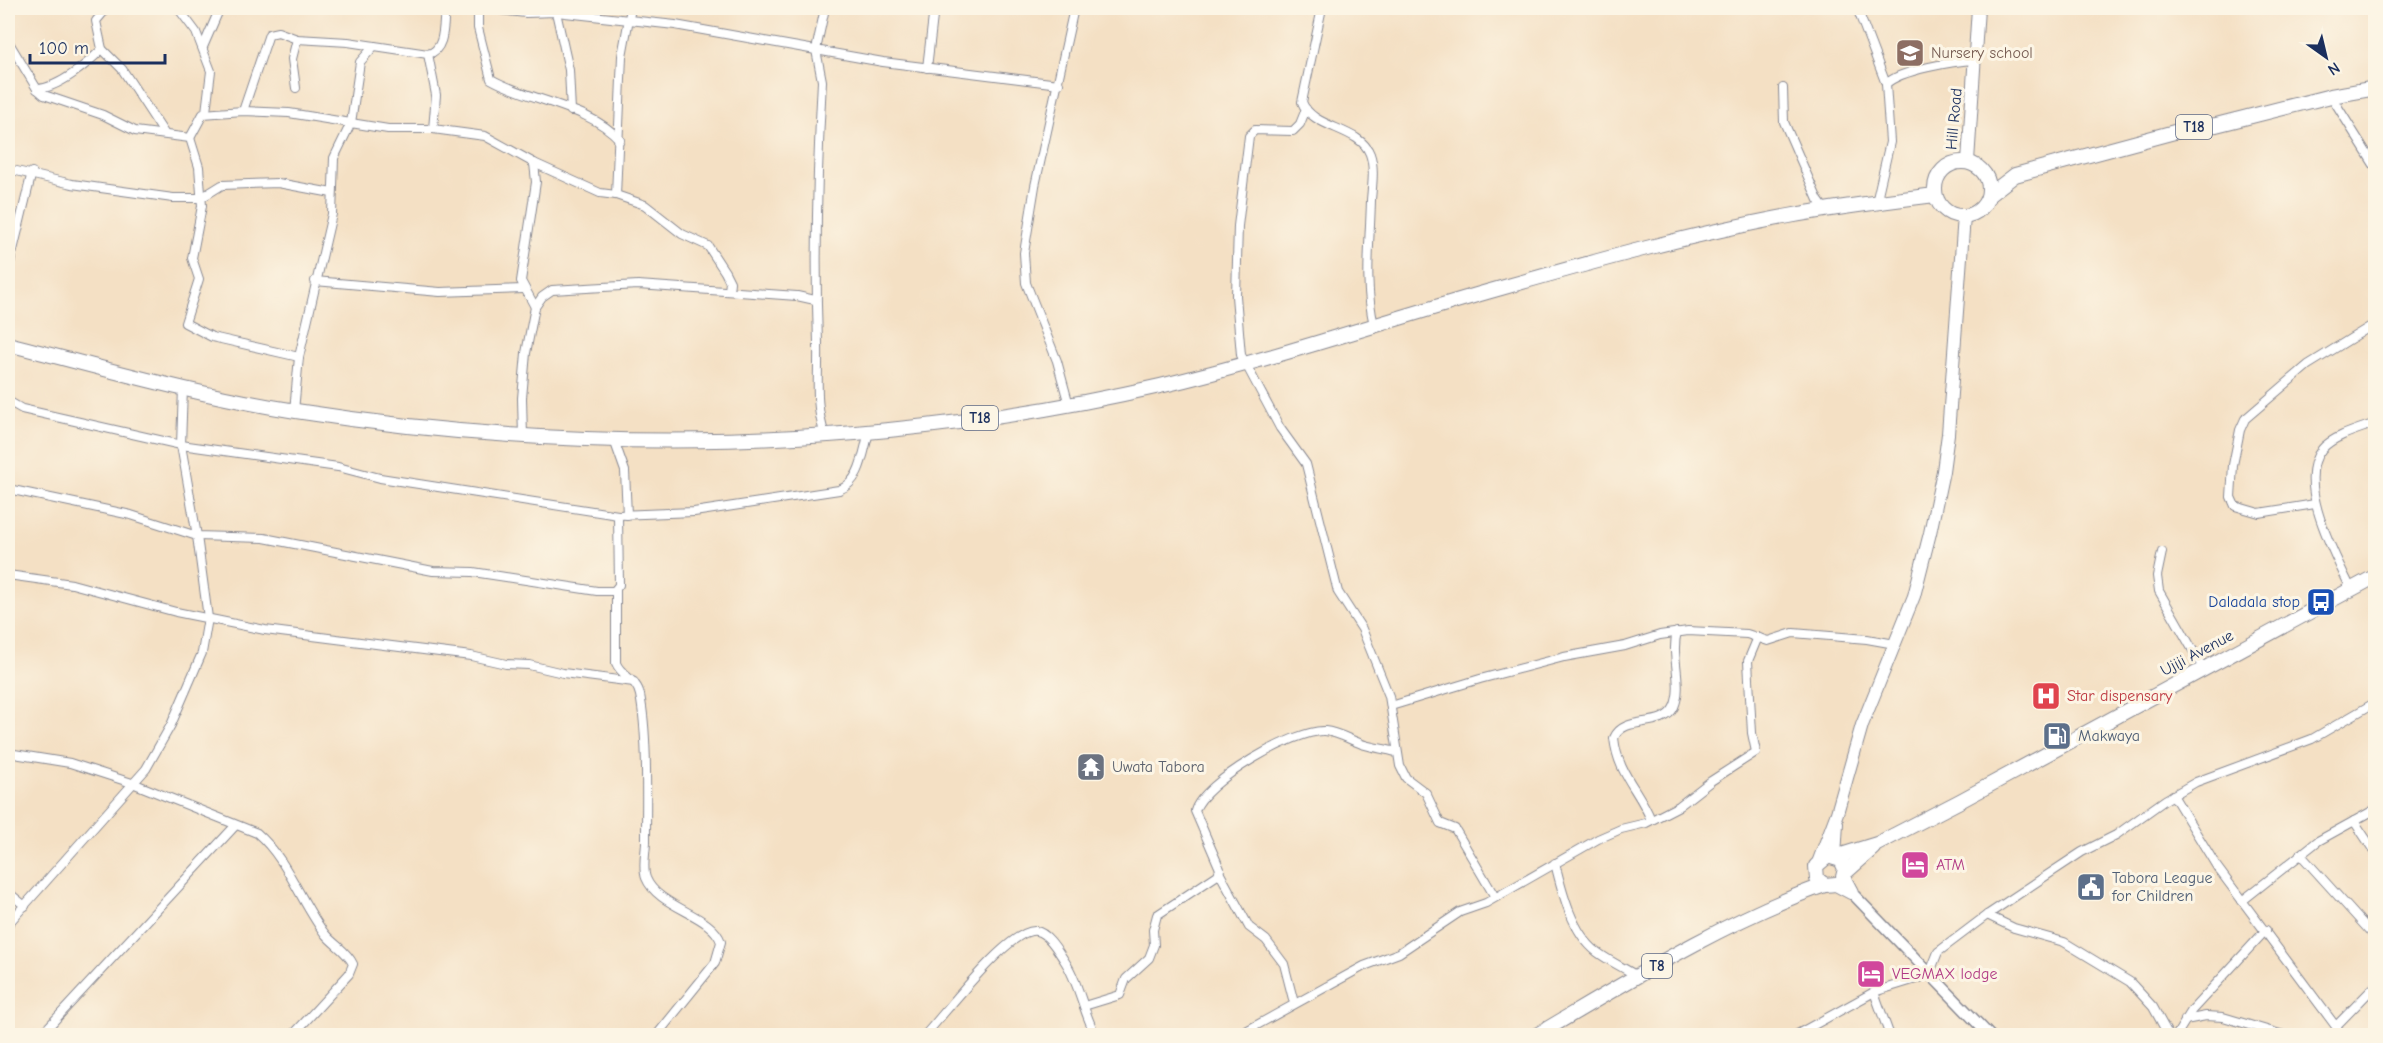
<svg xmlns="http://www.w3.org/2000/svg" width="2383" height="1043" font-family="'Comic Neue',sans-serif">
<rect width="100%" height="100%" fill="#fcf5e5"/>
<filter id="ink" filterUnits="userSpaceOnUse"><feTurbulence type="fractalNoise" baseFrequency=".0167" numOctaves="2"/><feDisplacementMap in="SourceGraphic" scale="12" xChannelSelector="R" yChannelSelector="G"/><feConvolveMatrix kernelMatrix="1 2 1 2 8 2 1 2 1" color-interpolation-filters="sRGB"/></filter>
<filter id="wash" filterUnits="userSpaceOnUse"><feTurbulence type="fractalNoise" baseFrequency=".008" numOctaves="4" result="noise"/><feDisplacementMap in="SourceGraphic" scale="24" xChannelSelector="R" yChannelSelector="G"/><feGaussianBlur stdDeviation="1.35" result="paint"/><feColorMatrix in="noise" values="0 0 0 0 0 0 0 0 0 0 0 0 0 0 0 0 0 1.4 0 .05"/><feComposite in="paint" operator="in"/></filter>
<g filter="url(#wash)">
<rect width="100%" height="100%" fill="#f4e0c4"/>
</g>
<g filter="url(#ink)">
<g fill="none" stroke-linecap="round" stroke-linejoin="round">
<g stroke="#888891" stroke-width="10">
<g id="minor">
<polyline points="178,8 196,32 211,71 206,112"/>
<path d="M 478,8 L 478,28 L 491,79 C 529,101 590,106 620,140"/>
<polyline points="482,8 526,13 556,12 675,25 883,62 1059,84"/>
<path d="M 1322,8 L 1302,102 C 1312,129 1360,127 1370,154 C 1375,168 1372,186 1371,200 C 1370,243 1364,284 1374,325"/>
<polyline points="1857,8 1886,84"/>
<polyline points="556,12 569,70 571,111"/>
<polyline points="8,41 37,89 44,95 103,115 135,131 190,138 203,114 243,111 289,113 388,129 433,129 485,136 534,163 600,193 616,195 645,205 682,234 708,246 725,272 730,282 729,291"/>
<polyline points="203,47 220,8"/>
<polyline points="102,49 122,69 164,133"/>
<polyline points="428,54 436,95 433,129"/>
<polyline points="927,68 934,8"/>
<polyline points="296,88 292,59 297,39"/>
<polyline points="1783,88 1784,122 1818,200 1826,211"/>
<path d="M 37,89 C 59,88 87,64 102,49 L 96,21 L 107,8"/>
<polyline points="2331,96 2376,168"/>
<polyline points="1306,109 1300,124 1293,131 1255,130 1249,136 1238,226 1236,296 1241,355 1280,428 1306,464 1338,592 1362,629 1389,696 1400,766 1406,778 1426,793 1440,823 1455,829 1495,897"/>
<path d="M 243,111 L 269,34 L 278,32 L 297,39 L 348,42 L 428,54 C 446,50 443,23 445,8"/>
<polyline points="190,138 199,167 202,206 192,258 199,279 185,323 212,337 299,357"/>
<polyline points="534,163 536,182 521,281 535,307"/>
<polyline points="8,169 72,184 173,198 201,198 222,185 278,183 332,193"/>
<polyline points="616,195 622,56 631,8"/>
<path d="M 1876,203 L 1890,142 L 1886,84 C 1900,70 1955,61 1975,60"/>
<polyline points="8,271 32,172"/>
<polyline points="315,281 440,292 524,289"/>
<path d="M 8,401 L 22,409 L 181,445 L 338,467 L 380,478 L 618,515 L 694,512 L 839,490 C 861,482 863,452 869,432"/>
<polyline points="1069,405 1057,361 1026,283 1024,253 1035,186 1074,8"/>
<polyline points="294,411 299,357 332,214 334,158 351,123 360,62 374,46"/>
<path d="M 825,435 C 814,403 819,376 818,344 C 815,256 817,169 822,81 L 816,50 L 825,8"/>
<polyline points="523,437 522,398 526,353 535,307 542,297 552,290 638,285 797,296 815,300"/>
<polyline points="614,440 625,471 627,515"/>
<polyline points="8,489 131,515 197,536 264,538 433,571 473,572 597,591 614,591 619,585 618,515"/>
<polyline points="2315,504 2259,513 2235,506 2231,497 2233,465 2240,430 2245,419 2308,365 2376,323"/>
<polyline points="2162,552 2157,576 2159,591 2203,668"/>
<polyline points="8,575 72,584 176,612 265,630 471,656 506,664 529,665 563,673 634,682"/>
<path d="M 2351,589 C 2336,557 2294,482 2322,449 C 2333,436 2359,429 2376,423"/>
<path d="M 616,590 L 616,663 C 621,676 637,679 640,695 C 648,736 646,798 646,841 C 646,852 642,867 646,878 C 658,908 712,914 721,942 L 715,963 L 656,1036"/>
<polyline points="1391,706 1480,679 1564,657 1625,646 1660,635 1688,631 1747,634 1768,641 1793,633 1867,639 1895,644"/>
<path d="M 8,753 L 70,763 L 135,784 L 257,833 C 288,860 300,901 325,934 C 334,945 347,951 353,964 L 349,974 L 292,1036"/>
<polyline points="2173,795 2217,867 2343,1036"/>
<path d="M 1651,820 C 1639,789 1618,775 1614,738 C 1624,714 1663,730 1674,707 C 1684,684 1670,656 1677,632"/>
<polyline points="2354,821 2376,854"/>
<polyline points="2300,854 2376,938"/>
<path d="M 1555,863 C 1562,892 1572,933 1597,952 C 1609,961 1624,968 1637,976"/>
<polyline points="1219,872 1249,927 1266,940 1284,964 1294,1003"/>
<polyline points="8,892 25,906"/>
<polyline points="2242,901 2318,841 2376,809"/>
<polyline points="1987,915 2014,928 2064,942 2130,982 2153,1007 2169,1036"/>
<polyline points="8,924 146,769 171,725 202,653 208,618 197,536 181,445 183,388"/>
<polyline points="1874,992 1890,1036"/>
<path d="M 1084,1006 L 1120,995 L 1126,979 L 1149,958 L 1154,945 L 1153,930 L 1157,915 L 1219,874 L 1220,869 L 1195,811 C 1203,782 1295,729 1325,731 C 1338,732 1352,741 1365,745 C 1375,748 1386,749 1396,752"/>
<polyline points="2185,1020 2206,1016 2223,1017 2287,1036"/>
<polyline points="2336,1026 2376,985"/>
<polyline points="40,1036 235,826"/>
<path d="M 924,1036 C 943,1016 1010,927 1036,931 C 1048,933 1058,951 1064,960 C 1079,982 1083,1012 1096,1036"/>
<polyline points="1237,1036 1364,966 1399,953 1460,912 1486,903 1598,839 1621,829 1646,823 1679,806 1711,781 1756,752 1752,733 1748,661 1758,637"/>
<polyline points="1794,1036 1874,992 1929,975 1938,952 1987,915 2082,852 2116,835 2165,800 2196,782 2312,739 2376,702"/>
<polyline points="2176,1036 2192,1010 2266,930"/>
</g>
</g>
<g stroke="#888891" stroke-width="13">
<polyline id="tertiary" points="1851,892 1990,1036"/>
</g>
<g stroke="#888891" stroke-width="14">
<g id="secondary">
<polyline points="1968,161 1978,8"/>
<polyline points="1835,857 1837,823"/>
<polyline points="1818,863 1837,813 1862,725 1914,596 1930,533 1943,471 1948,434 1964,216"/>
</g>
</g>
<g stroke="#888891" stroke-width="16">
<g id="trunk">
<circle cx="1962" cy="189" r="27"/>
<polyline points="1989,195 2015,175 2193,127 2216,125 2331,96 2376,88"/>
<path d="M 8,344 C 103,368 199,396 296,411 C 583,456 877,451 1160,386 C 1275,359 1387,320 1501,288 C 1596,261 1692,234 1789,216 C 1837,207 1886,201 1935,195"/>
<polygon points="1828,856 1841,860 1845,869 1843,877 1851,892 1836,884 1825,885 1817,879 1816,866"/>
<polyline points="1835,857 1877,844 1960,801 2376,576"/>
<polyline points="1845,873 1873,848"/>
<path d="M 1535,1036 C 1625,983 1727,919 1825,885"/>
</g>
</g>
<use href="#minor" stroke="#fff" stroke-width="8"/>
<use href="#tertiary" stroke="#fff" stroke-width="10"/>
<use href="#secondary" stroke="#fff" stroke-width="12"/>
<use href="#trunk" stroke="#fff" stroke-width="14"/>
</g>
</g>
<defs>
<g id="school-square" transform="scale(1.5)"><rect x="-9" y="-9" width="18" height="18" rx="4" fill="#8d6e63" stroke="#fcf5e5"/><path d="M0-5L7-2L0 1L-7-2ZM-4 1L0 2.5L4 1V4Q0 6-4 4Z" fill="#fff"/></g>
<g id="bus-square" transform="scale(1.5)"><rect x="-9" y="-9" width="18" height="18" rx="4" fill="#1a4fb4" stroke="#fcf5e5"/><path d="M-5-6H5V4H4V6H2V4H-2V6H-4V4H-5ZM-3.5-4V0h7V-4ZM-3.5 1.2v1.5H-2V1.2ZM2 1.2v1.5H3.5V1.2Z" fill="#fff"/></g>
<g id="hospital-square" transform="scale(1.5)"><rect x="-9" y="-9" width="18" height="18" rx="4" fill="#e0444e" stroke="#fcf5e5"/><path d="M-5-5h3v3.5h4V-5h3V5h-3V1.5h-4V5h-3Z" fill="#fff"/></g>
<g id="fuel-square" transform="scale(1.5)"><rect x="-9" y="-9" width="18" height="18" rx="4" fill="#5c6f8a" stroke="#fcf5e5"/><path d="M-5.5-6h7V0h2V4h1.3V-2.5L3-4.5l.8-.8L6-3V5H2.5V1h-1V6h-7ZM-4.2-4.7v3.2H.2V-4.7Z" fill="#fff"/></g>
<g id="temple-square" transform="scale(1.5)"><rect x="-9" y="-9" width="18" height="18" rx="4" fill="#6b7280" stroke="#fcf5e5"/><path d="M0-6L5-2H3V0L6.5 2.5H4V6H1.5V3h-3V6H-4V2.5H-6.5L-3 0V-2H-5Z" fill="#fff"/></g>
<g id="hotel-square" transform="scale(1.5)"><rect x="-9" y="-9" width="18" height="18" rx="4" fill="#d1479c" stroke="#fcf5e5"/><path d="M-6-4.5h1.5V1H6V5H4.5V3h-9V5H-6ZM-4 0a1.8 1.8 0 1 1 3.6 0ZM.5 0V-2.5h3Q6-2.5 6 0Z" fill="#fff"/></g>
<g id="civic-square" transform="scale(1.5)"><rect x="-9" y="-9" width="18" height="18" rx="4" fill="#5c6f8a" stroke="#fcf5e5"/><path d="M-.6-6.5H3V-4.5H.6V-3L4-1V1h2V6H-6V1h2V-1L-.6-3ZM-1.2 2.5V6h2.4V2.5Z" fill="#fff"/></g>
</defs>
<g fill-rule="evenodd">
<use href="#school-square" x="1910" y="53"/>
<use href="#bus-square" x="2321" y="602"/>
<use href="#hospital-square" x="2046" y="696"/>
<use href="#fuel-square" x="2057" y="736"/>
<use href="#temple-square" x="1091" y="767"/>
<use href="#hotel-square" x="1915" y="865"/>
<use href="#civic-square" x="2091" y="887"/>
<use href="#hotel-square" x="1871" y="974"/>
</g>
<g text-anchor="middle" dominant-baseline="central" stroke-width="6" stroke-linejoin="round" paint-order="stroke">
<g fill="#fcf5e5" stroke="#5e6a86" stroke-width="1.5">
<rect x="2176" y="115" width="36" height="24" rx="4.5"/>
<rect x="962" y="406" width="36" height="24" rx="4.5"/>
<rect x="1642" y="954" width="30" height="24" rx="4.5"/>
</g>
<g font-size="15" font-weight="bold" fill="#1b2f5e">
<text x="2194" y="127">T18</text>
<text x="980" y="418">T18</text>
<text x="1657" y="966">T8</text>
</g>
<g font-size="16" fill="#785e54" stroke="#fcf5e5" text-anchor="start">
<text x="1931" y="53">Nursery school</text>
</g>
<g font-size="16" fill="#1b2f5e" stroke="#fcf5e5">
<text transform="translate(1954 119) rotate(-85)">Hill Road</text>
<text transform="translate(2197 653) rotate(-28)">Ujiji Avenue</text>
</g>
<g font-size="16" fill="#164399" stroke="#fcf5e5" text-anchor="end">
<text x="2300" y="602">Daladala stop</text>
</g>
<g font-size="16" fill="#be3a42" stroke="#fcf5e5" text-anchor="start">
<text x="2067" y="696">Star dispensary</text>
</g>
<g font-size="16" fill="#4e5e75" stroke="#fcf5e5" text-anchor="start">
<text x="2078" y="736">Makwaya</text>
<text x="2112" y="878">Tabora League<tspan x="2112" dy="18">for Children</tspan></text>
</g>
<g font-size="16" fill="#5b616d" stroke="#fcf5e5" text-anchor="start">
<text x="1112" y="767">Uwata Tabora</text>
</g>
<g font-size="16" fill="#b23c85" stroke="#fcf5e5" text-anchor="start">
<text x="1936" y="865">ATM</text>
<text x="1892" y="974">VEGMAX lodge</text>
</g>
</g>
<rect width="2383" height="1043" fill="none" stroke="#fcf5e5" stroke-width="30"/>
<g transform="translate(2326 57) rotate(146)" stroke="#fcf5e5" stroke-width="4.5" paint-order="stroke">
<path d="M0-4.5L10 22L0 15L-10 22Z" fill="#1b2f5e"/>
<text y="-9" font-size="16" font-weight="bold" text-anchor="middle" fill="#1b2f5e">N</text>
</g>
<path d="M30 54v9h135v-9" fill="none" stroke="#1b2f5e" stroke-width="3"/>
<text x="39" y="54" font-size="18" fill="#1b2f5e" stroke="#fcf5e5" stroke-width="4.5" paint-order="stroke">100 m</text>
</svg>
